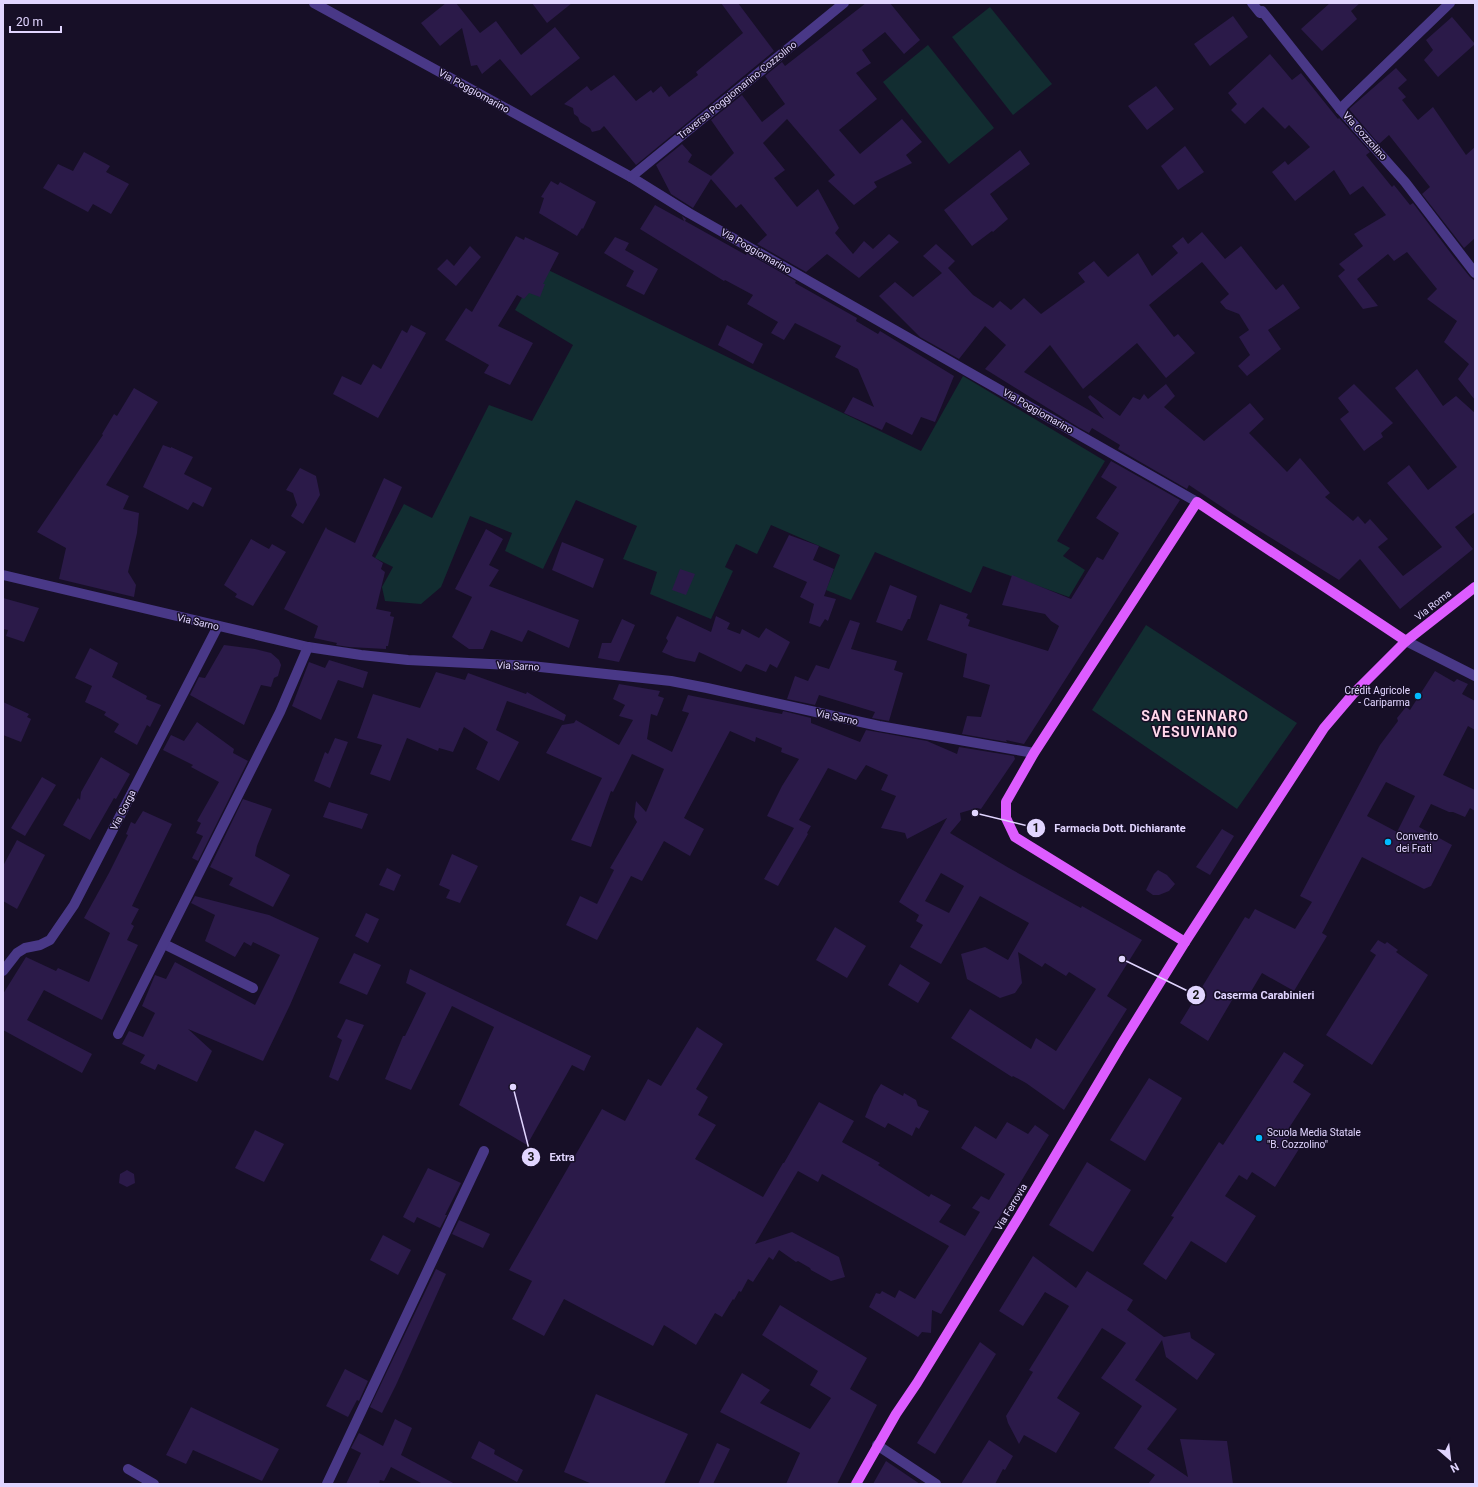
<svg xmlns="http://www.w3.org/2000/svg" width="1478" height="1487" font-family="Roboto,sans-serif">
<rect width="100%" height="100%" fill="#170f27"/>
<g fill="#122d31">
<polygon points="990,7 1052,84 1013,115 952,37"/>
<polygon points="928,45 994,128 949,164 883,82"/>
<polygon points="540,266 921,451 963,376 1105,461 1057,541 1070,548 1063,556 1085,570 1069,597 983,566 971,593 875,552 851,600 826,590 840,555 771,525 757,554 736,544 725,567 733,571 711,619 650,594 657,572 623,559 637,526 576,500 543,569 505,551 512,533 470,516 441,587 421,604 385,601 382,587 393,567 375,558 404,504 432,518 489,405 532,421 573,345 515,310"/>
<polygon points="1146,625 1297,723 1237,809 1092,710"/>
</g>
<g fill="#2b1a49" fill-rule="evenodd">
<polygon points="446,3 456,3 480,33 496,21 521,55 555,27 580,58 531,96 500,59 482,74 477,65 471,66 462,28 440,46 421,23"/>
<polygon points="532,3 572,3 547,23"/>
<polygon points="721,3 738,3 774,51 636,165 604,126 600,130 592,132 590,128 580,122 578,117 574,114 573,108 564,104 587,86 591,91 614,75 636,101 651,90 653,93 661,86 669,97 698,75 696,72 743,33"/>
<polygon points="866,3 890,3 920,40 904,54 885,32 862,50 871,63 856,73 877,99 839,130 860,154 902,119 922,142 906,155 912,163 874,182 877,187 854,205 828,181 835,175 787,119 763,143 785,170 774,178 797,207 818,189 839,228 835,233 853,254 864,241 873,249 889,234 899,242 859,278 827,254 806,272 757,244 767,235 741,204 736,208 711,179 693,208 671,194 656,165 682,144 692,155 688,162 711,176 734,153 711,120 742,95 762,122 785,104 765,76 782,62 785,66"/>
<polygon points="1330,3 1360,3 1351,11 1357,19 1322,51 1301,29"/>
<polygon points="1233,16 1248,37 1210,66 1194,44"/>
<polygon points="1452,17 1475,44 1438,77 1424,60 1433,50 1426,40"/>
<polygon points="1270,54 1292,80 1301,73 1338,119 1339,118 1370,152 1366,155 1392,187 1394,185 1410,205 1413,203 1453,256 1470,277 1475,281 1475,400 1458,379 1469,364 1444,342 1457,321 1427,299 1437,289 1407,252 1394,261 1388,254 1357,279 1378,306 1363,309 1338,276 1345,270 1339,264 1363,246 1354,234 1386,215 1363,186 1350,195 1334,170 1295,201 1272,172 1285,161 1288,165 1310,147 1289,125 1285,129 1263,107 1245,124 1231,110 1237,104 1228,93"/>
<polygon points="1396,68 1407,80 1398,88 1406,97 1402,100 1418,120 1433,107 1466,155 1475,147 1475,238 1464,248 1422,194 1430,187 1389,135 1379,144 1349,109"/>
<polygon points="1156,86 1174,109 1147,130 1128,106"/>
<polygon points="1185,146 1204,172 1178,190 1161,166"/>
<polygon points="1020,150 1030,164 990,194 1008,219 993,232 992,231 972,246 944,210"/>
<polygon points="84,152 110,166 106,172 129,184 111,214 93,204 88,212 43,188 58,164 73,171"/>
<polygon points="551,181 558,185 560,182 596,202 583,229 582,228 577,236 539,213 544,198 541,197"/>
<polygon points="655,205 684,221 682,216 686,219 685,221 746,255 747,253 796,281 795,283 857,318 856,321 878,334 880,331 954,376 935,422 921,417 912,435 886,422 882,430 844,413 853,397 874,407 858,369 835,357 841,346 795,323 784,340 771,333 778,322 747,304 753,295 725,280 724,281 640,229"/>
<polygon points="1202,232 1225,259 1241,246 1276,290 1283,284 1300,308 1268,330 1281,349 1247,376 1238,366 1250,355 1239,337 1249,330 1239,314 1226,309 1220,302 1229,294 1202,262 1149,305 1174,337 1178,334 1195,353 1166,378 1137,343 1083,389 1050,345 1024,372 1104,419 1088,397 1090,395 1120,416 1133,397 1140,400 1144,394 1148,399 1166,384 1175,396 1164,407 1204,441 1250,403 1264,419 1249,433 1287,472 1300,458 1330,493 1325,497 1353,521 1358,516 1365,524 1370,519 1388,539 1378,547 1403,576 1442,547 1387,483 1409,465 1428,490 1457,467 1395,388 1417,369 1443,406 1456,396 1475,413 1475,512 1455,527 1473,549 1400,609 1360,559 1339,580 1234,515 1189,485 1187,489 1118,449 1120,445 1092,428 1089,433 1078,427 985,369 1006,345 985,326 959,359 920,337 879,296 895,282 913,297 942,273 923,256 936,244 955,261 948,268 973,295 993,308 1000,301 1011,310 1024,298 1041,314 1085,282 1078,273 1094,261 1108,277 1138,253 1152,276 1178,253 1172,246 1183,237 1188,244"/>
<polygon points="516,236 524,240 525,237 559,253 543,284 545,284 540,297 529,293 524,299 517,295 498,326 533,343 510,385 484,373 489,365 445,340 466,308 472,312"/>
<polygon points="615,237 629,243 625,250 658,269 644,295 626,286 634,271 604,253"/>
<polygon points="470,246 481,257 456,286 437,269 447,259 454,266"/>
<polygon points="411,325 426,333 378,418 333,394 342,376 361,385 373,364 381,369 402,330 407,333"/>
<polygon points="727,325 763,344 753,364 718,345"/>
<polygon points="1354,384 1393,423 1381,433 1383,437 1364,451 1340,419 1349,412 1338,398"/>
<polygon points="134,388 158,402 106,485 129,496 123,509 139,513 137,533 128,572 136,585 134,597 59,579 66,548 37,532 103,435 102,434 114,414 117,416"/>
<polygon points="163,445 171,448 171,447 193,457 184,474 212,488 203,507 193,502 188,510 143,487"/>
<polygon points="1111,461 1180,500 1024,744 1006,740 1007,742 962,734 967,716 981,717 990,685 963,677 967,654 927,640 940,604 968,614 966,618 970,620 968,626 1048,651 1059,626 1051,621 1045,614 1002,605 1012,575 1071,599 1097,557 1103,560 1119,533 1096,518 1117,487 1101,477"/>
<polygon points="300,468 316,476 320,495 303,524 291,516 297,505 293,493 286,490"/>
<polygon points="384,478 402,487 372,556 383,563 381,569 385,572 376,609 391,612 390,616 394,617 388,646 386,646 386,649 349,647 336,645 337,643 314,638 318,626 284,609 326,527 327,529 355,543"/>
<polygon points="486,529 503,539 489,565 499,570 489,586 579,620 569,648 528,630 522,642 491,630 483,649 469,649 452,637 472,597 455,589"/>
<polygon points="789,535 819,546 813,560 834,569 824,596 836,599 828,621 825,619 820,627 809,623 814,604 800,597 807,582 773,567"/>
<polygon points="251,539 269,549 272,544 286,552 253,606 235,597 237,594 224,585"/>
<polygon points="562,542 604,559 593,588 552,570"/>
<polygon points="680,569 695,574 686,595 672,590"/>
<polygon points="890,585 917,596 910,619 908,619 902,631 876,622"/>
<polygon points="3,598 39,608 24,642 6,636 8,630 3,629"/>
<polygon points="677,616 711,632 716,616 730,623 727,629 740,634 742,629 759,638 766,628 790,642 777,668 770,664 766,672 746,664 741,672 699,652 695,662 676,658 662,652 668,641 666,638"/>
<polygon points="622,619 635,625 619,662 598,658 602,643 611,643"/>
<polygon points="850,620 860,623 851,649 897,661 894,670 903,673 889,721 872,718 875,712 819,695 815,705 787,699 795,676 808,681 816,665 829,669"/>
<polygon points="224,645 255,649 271,653 279,660 281,665 278,676 274,678 271,687 261,685 244,725 190,695 199,677 205,678"/>
<polygon points="90,648 118,663 112,677 147,696 146,699 161,705 150,727 147,725 137,745 114,732 119,724 104,715 106,712 85,702 92,686 75,678"/>
<polygon points="329,660 368,672 363,688 338,680 321,720 292,706 309,662 325,668"/>
<path d="M 1435,671 L 1454,682 L 1457,679 L 1468,684 L 1462,694 L 1475,701 L 1475,730 L 1468,726 L 1443,775 L 1475,790 L 1475,811 L 1470,808 L 1465,817 L 1453,812 L 1449,812 L 1431,804 L 1419,827 L 1452,845 L 1431,886 L 1424,889 L 1362,857 L 1322,933 L 1327,936 L 1294,991 L 1262,973 L 1246,1000 L 1235,995 L 1208,1041 L 1180,1023 L 1245,917 L 1249,919 L 1255,909 L 1295,929 L 1312,902 L 1300,896 L 1380,745 L 1398,721 L 1397,718 L 1406,707 L 1410,710 ZM 1386,782 L 1415,796 L 1397,832 L 1367,816 Z"/>
<polygon points="436,672 465,680 468,673 526,694 527,692 566,715 564,721 507,701 496,730 519,742 499,781 476,769 488,742 464,727 453,752 439,748 438,751 407,738 390,781 370,774 382,745 357,738 373,694 420,708"/>
<path d="M 619,684 L 660,691 L 658,696 L 664,698 L 657,716 L 651,714 L 647,739 L 672,752 L 689,713 L 682,711 L 688,695 L 771,712 L 782,714 L 783,711 L 811,718 L 811,723 L 860,742 L 866,730 L 927,741 L 957,754 L 959,747 L 1014,756 L 1015,759 L 981,809 L 977,808 L 960,813 L 961,820 L 950,833 L 1009,868 L 1081,908 L 1082,906 L 1142,940 L 1107,996 L 1127,1009 L 1064,1110 L 1026,1083 L 1013,1076 L 1012,1077 L 951,1038 L 970,1009 L 1031,1049 L 1036,1038 L 1056,1051 L 1096,989 L 1069,972 L 1066,976 L 1045,963 L 1042,967 L 1018,952 L 1022,983 L 1015,993 L 1000,998 L 967,979 L 961,954 L 985,947 L 1008,960 L 1029,923 L 980,896 L 941,964 L 910,947 L 923,925 L 916,921 L 919,915 L 899,902 L 947,818 L 907,839 L 905,833 L 881,828 L 896,796 L 881,790 L 888,775 L 866,765 L 856,780 L 828,768 L 799,820 L 811,826 L 807,833 L 808,834 L 778,886 L 764,879 L 794,828 L 767,816 L 782,786 L 799,759 L 781,752 L 782,748 L 756,737 L 755,742 L 730,731 L 684,818 L 704,829 L 690,856 L 664,841 L 642,881 L 631,876 L 597,940 L 566,925 L 580,896 L 597,904 L 614,870 L 610,868 L 637,822 L 634,817 L 636,801 L 646,812 L 664,769 L 632,754 L 613,792 L 611,791 L 591,847 L 571,840 L 602,778 L 546,753 L 562,725 L 574,723 L 576,720 L 619,745 L 633,720 L 619,716 L 625,705 L 613,699 ZM 941,873 L 964,886 L 949,913 L 925,901 Z"/>
<polygon points="3,702 29,714 27,717 31,719 21,742 3,735"/>
<polygon points="197,722 234,749 233,753 248,761 198,861 192,858 203,836 196,833 201,823 197,821 219,782 191,767 193,765 163,750 171,735 184,741"/>
<polygon points="335,738 348,742 330,788 314,781 325,752 328,754"/>
<polygon points="101,757 130,774 116,799 114,798 90,840 63,825 78,798 80,800 81,792"/>
<polygon points="42,777 56,785 25,836 11,828"/>
<polygon points="243,799 272,809 257,846 255,856 290,875 273,907 229,885 233,878 210,867"/>
<polygon points="329,802 368,814 362,829 323,817"/>
<polygon points="143,811 172,824 132,906 139,909 131,924 134,926 127,940 138,945 102,1020 44,990 27,1020 92,1054 82,1073 3,1030 3,994 26,957 56,971 58,968 89,982 110,933 84,918 109,873 128,835 126,834 131,822 135,824"/>
<polygon points="1222,829 1234,836 1210,875 1196,867"/>
<polygon points="17,840 45,855 17,909 3,901 3,866"/>
<polygon points="452,854 478,866 460,903 446,898 450,890 439,885"/>
<polygon points="387,868 401,875 394,891 379,885"/>
<polygon points="1158,870 1167,875 1175,884 1169,891 1159,895 1153,895 1146,890 1154,874"/>
<polygon points="195,896 269,915 319,938 290,1005 263,1061 188,1029 212,1051 197,1082 158,1064 155,1070 140,1063 145,1055 122,1044 129,1031 143,1037 155,1013 142,1006 155,975 166,979 175,962 255,1005 280,955 253,942 251,946 244,942 235,957 205,941 215,915 191,903"/>
<polygon points="366,913 379,919 368,943 355,936"/>
<polygon points="835,927 866,946 847,978 816,960"/>
<polygon points="1378,940 1385,944 1387,942 1398,950 1396,952 1428,975 1372,1065 1326,1035 1376,955 1370,951"/>
<polygon points="354,953 381,965 367,995 339,983"/>
<polygon points="900,964 930,983 918,1003 888,985"/>
<polygon points="410,969 591,1056 584,1071 572,1065 527,1145 459,1105 494,1027 452,1006 411,1090 385,1079 403,1036 405,1036 426,993 406,983"/>
<polygon points="346,1019 364,1025 338,1081 329,1077 342,1040 337,1037"/>
<polygon points="697,1027 723,1044 696,1089 708,1097 698,1115 716,1125 695,1159 763,1197 783,1163 784,1163 819,1102 854,1121 842,1142 880,1163 878,1165 929,1197 931,1194 951,1205 939,1222 965,1236 980,1212 972,1208 981,1196 989,1200 1005,1174 961,1148 975,1126 996,1139 1007,1122 1028,1134 1035,1125 1049,1135 941,1314 932,1310 931,1333 922,1332 918,1337 869,1307 876,1293 880,1294 882,1291 895,1298 899,1290 915,1299 949,1246 822,1174 818,1182 798,1171 755,1244 792,1232 839,1257 845,1277 831,1281 811,1270 810,1268 798,1261 796,1262 779,1250 773,1260 769,1257 753,1282 748,1279 741,1292 739,1291 734,1300 733,1299 722,1317 715,1313 696,1345 664,1325 653,1346 564,1299 544,1336 512,1319 532,1281 509,1270 602,1109 625,1121 648,1079 661,1086"/>
<polygon points="1284,1052 1304,1065 1293,1082 1311,1094 1287,1131 1291,1134 1287,1141 1299,1149 1275,1187 1252,1172 1247,1180 1239,1175 1225,1196 1256,1216 1226,1263 1191,1241 1166,1280 1143,1264 1174,1217 1171,1216 1219,1142 1223,1145"/>
<polygon points="1149,1078 1182,1098 1145,1161 1110,1140"/>
<polygon points="881,1084 903,1096 904,1093 916,1100 918,1106 929,1111 919,1129 916,1127 912,1136 888,1123 885,1128 865,1117 874,1095"/>
<polygon points="255,1130 284,1144 264,1182 235,1168"/>
<polygon points="1087,1162 1131,1190 1093,1252 1049,1225"/>
<polygon points="428,1168 461,1183 445,1215 447,1215 440,1228 417,1217 414,1223 403,1217"/>
<polygon points="127,1170 134,1174 135,1183 127,1187 119,1183 120,1174"/>
<polygon points="459,1220 490,1234 483,1248 452,1234"/>
<polygon points="383,1235 411,1250 398,1275 370,1260"/>
<polygon points="1033,1256 1076,1288 1087,1271 1133,1300 1127,1310 1164,1337 1190,1332 1191,1338 1215,1354 1197,1380 1166,1357 1162,1340 1135,1380 1177,1409 1147,1449 1188,1477 1180,1439 1227,1441 1233,1484 1148,1484 1155,1475 1114,1448 1142,1406 1101,1378 1126,1343 1102,1328 1057,1398 1080,1413 1056,1453 1024,1435 1019,1444 1008,1423 1006,1416 1033,1372 1029,1370 1069,1306 1045,1292 1023,1326 999,1311"/>
<polygon points="436,1269 446,1274 396,1385 382,1413 370,1407"/>
<polygon points="780,1305 867,1358 850,1389 877,1405 837,1484 786,1484 800,1453 720,1412 742,1373 770,1390 760,1403 810,1429 831,1398 810,1385 818,1371 762,1335"/>
<polygon points="980,1342 996,1354 935,1454 917,1443"/>
<polygon points="345,1369 368,1381 359,1401 357,1400 348,1417 326,1406"/>
<polygon points="596,1394 688,1434 664,1484 592,1484 564,1472"/>
<polygon points="191,1407 279,1449 262,1481 193,1450 186,1464 166,1455"/>
<polygon points="395,1419 412,1428 401,1455 455,1484 423,1484 391,1467 384,1481 380,1480 379,1484 346,1484 361,1453 351,1448 359,1433 383,1446"/>
<polygon points="989,1440 1013,1456 1005,1470 1003,1469 995,1484 961,1484"/>
<polygon points="479,1441 495,1450 494,1454 523,1470 517,1482 471,1458"/>
<polygon points="717,1443 730,1449 713,1484 698,1484"/>
<polygon points="886,1461 920,1484 873,1484"/>
</g>
<g fill="none" stroke-linecap="round" stroke-linejoin="round">
<g stroke="#493887" stroke-width="10">
<polyline points="314,3 631,177 689,213 1197,502"/>
<polyline points="1252,3 1260,13 1262,11 1340,109 1405,182 1475,273"/>
<polyline points="1340,109 1450,3"/>
<polyline points="631,177 844,3"/>
<polyline points="3,575 308,647 361,655 408,660 531,666 671,681 707,688 879,726 1034,753"/>
<polyline points="1406,641 1475,676"/>
<polyline points="164,944 253,988"/>
<polyline points="3,971 17,953 25,948 40,945 50,940 74,905 218,626"/>
<polyline points="118,1034 280,712 308,647"/>
<polyline points="877,1445 936,1484"/>
<polyline points="128,1469 154,1484"/>
<polyline points="327,1484 484,1151"/>
</g>
<g stroke="#dd5cff" stroke-width="10">
<polyline points="1185,942 1015,837 1006,818 1006,802 1034,753 1197,502 1406,641"/>
<polyline points="856,1484 896,1414 917,1383 1020,1215 1121,1045 1185,942 1324,728 1353,694 1406,641 1475,587"/>
</g>
</g>
<g fill="#01bbff" stroke="#170f27" stroke-width="1.5">
<circle cx="1418" cy="696" r="4"/>
<circle cx="1388" cy="842" r="4"/>
<circle cx="1259" cy="1138" r="4"/>
</g>
<g text-anchor="middle" dominant-baseline="central" stroke-width="3" stroke-linejoin="round" paint-order="stroke">
<g font-size="10" fill="#e1d5ff" stroke="#170f27">
<text transform="translate(737 90) rotate(-39)">Traversa Poggiomarino-Cozzolino</text>
<text transform="translate(474 91) rotate(29)">Via Poggiomarino</text>
<text transform="translate(1365 136) rotate(48)">Via Cozzolino</text>
<text transform="translate(756 251) rotate(30)">Via Poggiomarino</text>
<text transform="translate(1038 411) rotate(30)">Via Poggiomarino</text>
<text transform="translate(1433 605) rotate(-38)">Via Roma</text>
<text transform="translate(198 622) rotate(13)">Via Sarno</text>
<text transform="translate(518 666) rotate(3)">Via Sarno</text>
<text transform="translate(837 717) rotate(12)">Via Sarno</text>
<text transform="translate(123 810) rotate(-63)">Via Gorga</text>
<text transform="translate(1011 1207) rotate(-59)">Via Ferrovia</text>
</g>
<g font-size="10" fill="#e1d5ff" stroke="#170f27" text-anchor="start">
<text x="1410" y="690" text-anchor="end">Crédit Agricole<tspan x="1410" dy="12">- Cariparma</tspan></text>
<text x="1396" y="836">Convento<tspan x="1396" dy="12">dei Frati</tspan></text>
<text x="1267" y="1132">Scuola Media Statale<tspan x="1267" dy="12">"B. Cozzolino"</tspan></text>
</g>
<g font-size="14" font-weight="bold" letter-spacing="1" fill="#ffd7ea" stroke="#170f27">
<text x="1195" y="716">SAN GENNARO<tspan x="1195" dy="16">VESUVIANO</tspan></text>
</g>
</g>
<path fill="none" stroke="#e1d5ff" stroke-width="1.5" d="M975 813L1036 828M1122 959L1196 995M513 1087L531 1157"/>
<g fill="#e1d5ff" stroke="#170f27" stroke-width="1.5">
<circle cx="975" cy="813" r="4"/>
<circle cx="1122" cy="959" r="4"/>
<circle cx="513" cy="1087" r="4"/>
<circle cx="1036" cy="828" r="10"/>
<circle cx="1196" cy="995" r="10"/>
<circle cx="531" cy="1157" r="10"/>
</g>
<g font-size="12" text-anchor="middle" font-weight="bold" fill="#111">
<text x="1036" y="832">1</text>
<text x="1196" y="999">2</text>
<text x="531" y="1161">3</text>
</g>
<g font-size="11" text-anchor="middle" font-weight="bold" fill="#e1d5ff" stroke="#170f27" stroke-width="3" stroke-linejoin="round" paint-order="stroke">
<text x="1120" y="832">Farmacia Dott. Dichiarante</text>
<text x="1264" y="999">Caserma Carabinieri</text>
<text x="562" y="1161">Extra</text>
</g>
<rect width="1478" height="1487" fill="none" stroke="#e1d5ff" stroke-width="8"/>
<g transform="translate(1450 1459) rotate(152)" stroke="#170f27" stroke-width="3" paint-order="stroke">
<path d="M0-3L7 15L0 10L-7 15Z" fill="#e1d5ff"/>
<text y="-6" font-size="11" font-weight="bold" text-anchor="middle" fill="#e1d5ff">N</text>
</g>
<path d="M10 26v6h51v-6" fill="none" stroke="#e1d5ff" stroke-width="2"/>
<text x="16" y="26" font-size="12" fill="#e1d5ff" stroke="#170f27" stroke-width="3" paint-order="stroke">20 m</text>
</svg>
